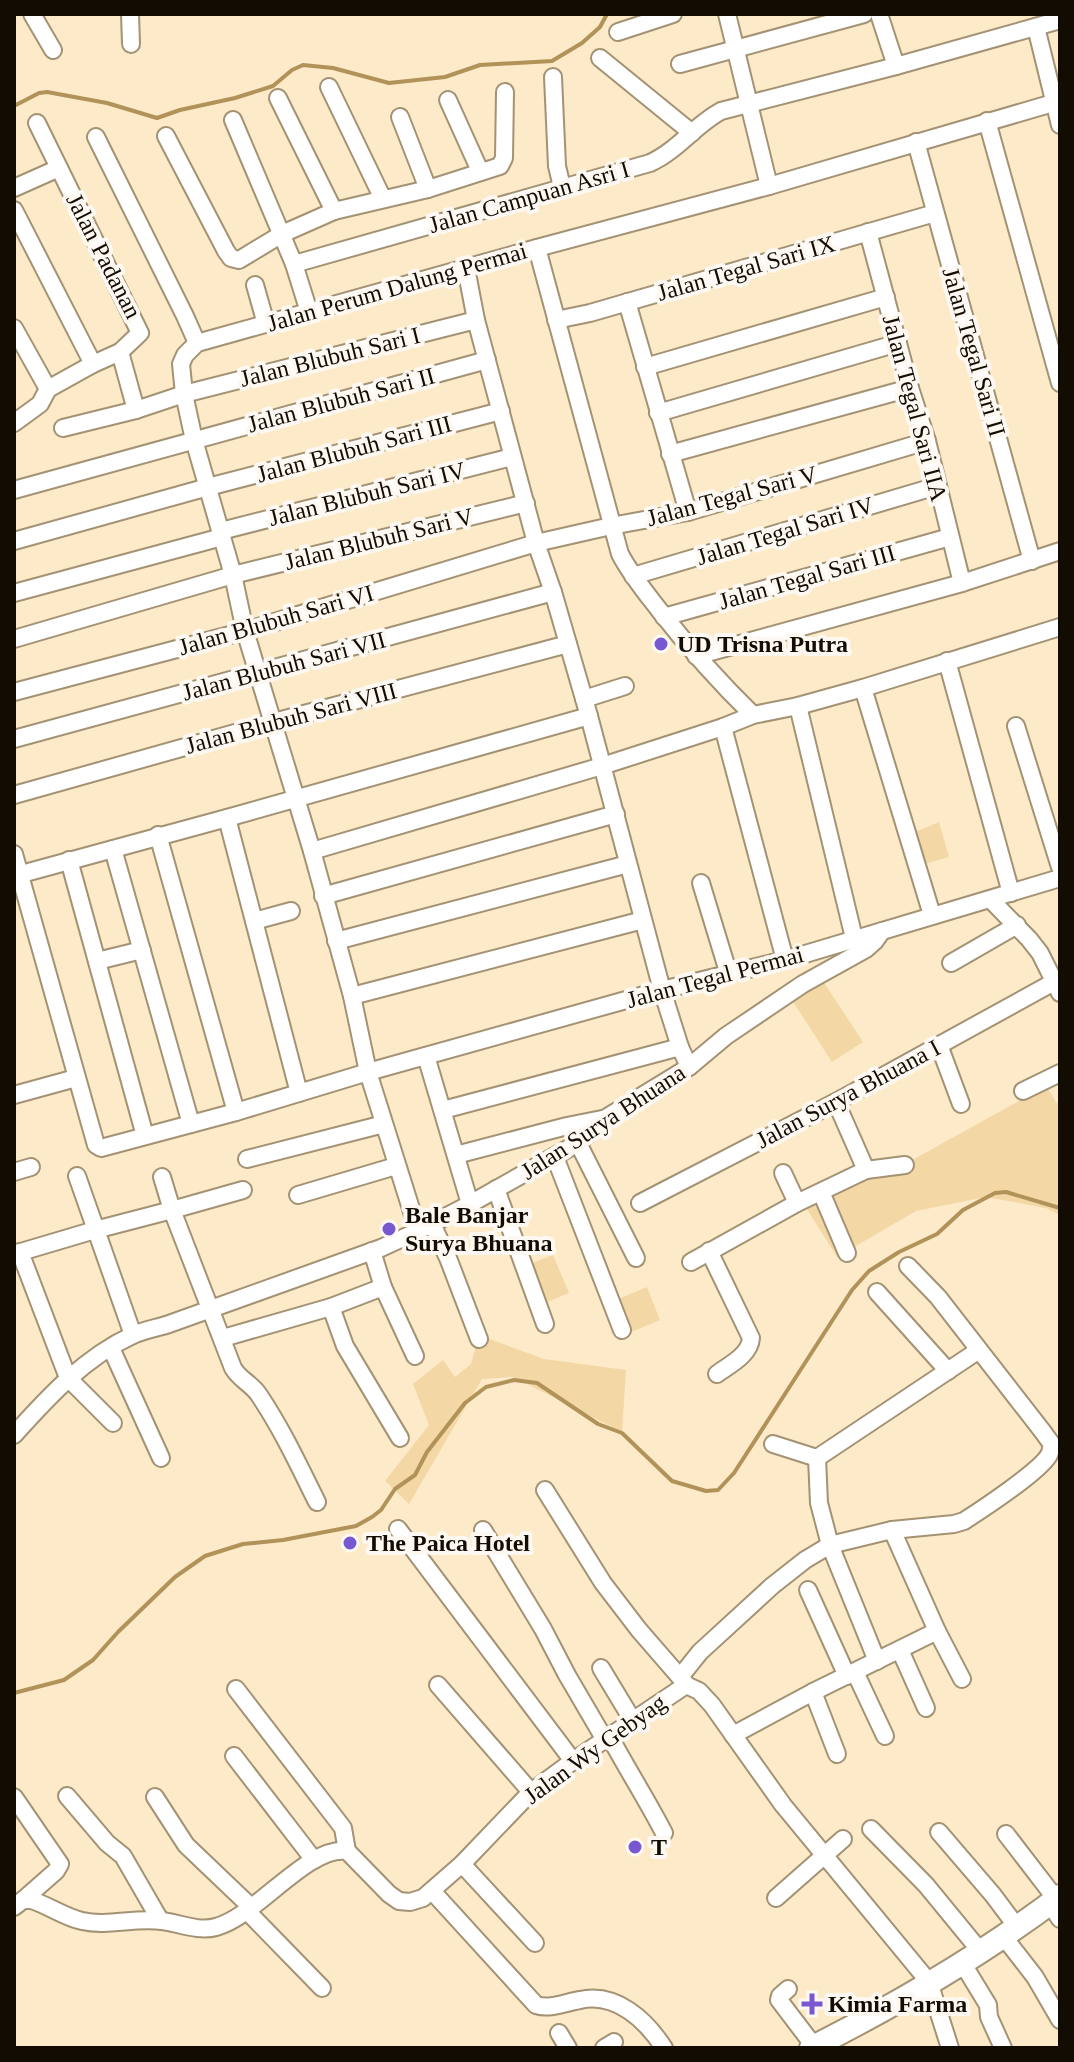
<svg xmlns="http://www.w3.org/2000/svg" width="1074" height="2062" font-family="'Times New Roman',serif">
<rect width="100%" height="100%" fill="#fdeac9"/>
<g fill="#f3d8a6">
<polygon points="939,822 949,857 910,868 901,838"/>
<polygon points="821,978 863,1042 832,1062 790,997"/>
<polygon points="1046,1086 1060,1108 1060,1215 1046,1208 986,1197 916,1211 837,1257 805,1206 844,1180 914,1159"/>
<polygon points="553,1255 569,1293 535,1307 520,1268"/>
<polygon points="647,1287 660,1320 622,1336 609,1303"/>
<polygon points="479,1335 544,1359 626,1370 622,1432 513,1377 482,1379 409,1504 385,1481 429,1425 413,1384 443,1360 455,1377 471,1364"/>
</g>
<g fill="none" stroke-linecap="round" stroke-linejoin="round">
<g stroke="#b19259" stroke-width="4">
<polyline points="14,106 39,93 47,92 107,103 157,118 180,110 235,98 273,86 292,70 303,65 333,68 389,83 445,77 480,65 552,61 582,43 600,27 607,14"/>
<polyline points="14,1693 64,1680 93,1660 118,1632 175,1577 205,1556 243,1544 283,1540 356,1526 372,1517 381,1510 395,1489 415,1475 427,1452 465,1403 486,1387 514,1380 537,1383 598,1424 622,1433 672,1481 706,1491 718,1490 734,1473 852,1290 869,1271 899,1252 937,1234 963,1210 995,1193 1006,1192 1060,1208"/>
</g>
<g stroke="#a39273" stroke-width="20">
<g id="minor">
<polyline points="32,14 53,50"/>
<polyline points="130,14 131,44"/>
<polyline points="727,14 769,186"/>
<polyline points="879,14 896,66"/>
<polyline points="1036,27 1060,125"/>
<polyline points="618,32 673,14"/>
<polyline points="600,58 692,133"/>
<polyline points="680,64 864,14"/>
<polyline points="553,77 557,166 562,187"/>
<polyline points="329,87 383,199"/>
<polyline points="278,98 334,211"/>
<polyline points="448,100 480,171"/>
<polyline points="400,117 428,189"/>
<polyline points="233,120 294,264 309,312"/>
<polyline points="987,121 1060,383"/>
<polyline points="37,123 140,333 120,352 93,364 48,389"/>
<polyline points="166,136 226,251 231,258 239,260 282,234 334,211 428,189 500,166 504,158 505,92"/>
<polyline points="96,137 185,316 197,343"/>
<polyline points="916,142 1032,561"/>
<polyline points="14,188 59,168"/>
<polyline points="14,210 93,364"/>
<polyline points="868,232 910,388 927,441 962,583"/>
<path d="M 537,248 L 620,554 C 631,575 646,593 660,611 C 689,648 719,682 753,715"/>
<path d="M 294,264 L 650,163 C 677,151 695,125 721,111 L 896,66 L 1060,20"/>
<polyline points="466,268 476,320 536,543 553,592 589,716 662,990 680,1047 689,1067"/>
<polyline points="255,285 266,324"/>
<polyline points="627,302 688,512"/>
<polyline points="556,320 590,313 935,213"/>
<polyline points="14,328 48,389"/>
<polyline points="120,352 136,410"/>
<polyline points="645,367 886,297"/>
<polyline points="658,413 898,343"/>
<polyline points="14,423 40,404 48,389"/>
<polyline points="63,428 136,410 184,394 476,320"/>
<polyline points="670,454 910,388"/>
<polyline points="14,490 487,360"/>
<polyline points="221,531 512,457"/>
<polyline points="14,541 208,487 501,411"/>
<polyline points="633,576 937,486"/>
<polyline points="14,593 222,537"/>
<polyline points="664,617 950,537"/>
<polyline points="14,639 233,575 526,503"/>
<polyline points="696,656 962,583 1060,551"/>
<polyline points="947,661 1011,893"/>
<polyline points="863,688 932,915"/>
<polyline points="14,692 245,631 536,543 611,526 688,512 927,441"/>
<polyline points="584,699 625,686"/>
<polyline points="798,706 854,938"/>
<polyline points="1016,726 1060,867"/>
<polyline points="723,727 785,960"/>
<polyline points="14,739 553,592"/>
<polyline points="14,795 274,722 568,644"/>
<polyline points="227,818 299,1093"/>
<polyline points="158,835 236,1112"/>
<polyline points="113,849 191,1124"/>
<polyline points="312,851 602,766 723,727 753,715 798,706 863,688 1060,627"/>
<polyline points="14,854 96,1145 101,1148 236,1112 368,1072 662,990 785,960 1060,878"/>
<polyline points="69,860 145,1136"/>
<polyline points="14,876 227,818 589,716"/>
<polyline points="701,883 729,975"/>
<polyline points="323,896 616,814"/>
<polyline points="991,900 1029,939 1040,953 1060,993"/>
<polyline points="254,921 291,911"/>
<polyline points="336,941 628,864"/>
<polyline points="97,961 142,950"/>
<polyline points="951,963 1017,925"/>
<polyline points="352,996 643,920"/>
<polyline points="939,1045 961,1104"/>
<polyline points="426,1056 470,1204"/>
<polyline points="1023,1091 1060,1073"/>
<polyline points="14,1095 76,1078"/>
<polyline points="443,1110 680,1047"/>
<polyline points="578,1143 636,1258"/>
<polyline points="456,1155 567,1126 602,1119"/>
<polyline points="555,1157 622,1330"/>
<polyline points="247,1159 384,1124"/>
<polyline points="866,1170 905,1165"/>
<polyline points="14,1172 31,1167"/>
<polyline points="783,1173 797,1203"/>
<polyline points="77,1176 133,1335"/>
<path d="M 162,1177 L 172,1210 L 233,1368 C 240,1380 252,1384 259,1395 C 282,1429 299,1466 317,1502"/>
<polyline points="496,1189 545,1324"/>
<polyline points="821,1192 847,1253"/>
<polyline points="298,1195 396,1166"/>
<polyline points="640,1203 836,1102 1054,982"/>
<polyline points="432,1224 448,1258 479,1339"/>
<polyline points="418,1231 368,1072 352,996 312,851 245,631 233,575 194,440 184,394 181,364 185,355 197,343 537,248 769,186 1060,101"/>
<polyline points="372,1251 383,1287 415,1356"/>
<path d="M 709,1251 L 751,1338 C 750,1355 729,1365 717,1374"/>
<polyline points="20,1252 68,1378 113,1423"/>
<polyline points="14,1254 95,1230 172,1210 243,1190"/>
<polyline points="691,1262 797,1203 866,1170 836,1102"/>
<polyline points="877,1292 948,1371"/>
<polyline points="331,1307 345,1346 400,1438"/>
<polyline points="223,1338 331,1307 383,1287"/>
<polyline points="111,1348 161,1458"/>
<path d="M 14,1435 C 48,1397 85,1357 133,1335 C 144,1330 157,1328 169,1324 L 381,1248 L 418,1231 L 470,1204 L 578,1143 L 604,1119 L 689,1067 L 726,1036 L 803,984 L 866,949 L 875,941 L 882,931"/>
<polyline points="773,1444 817,1458"/>
<polyline points="545,1490 603,1583 639,1630 685,1683"/>
<polyline points="398,1529 573,1761"/>
<polyline points="483,1530 543,1629 567,1675 605,1740"/>
<polyline points="892,1530 937,1631 962,1679"/>
<polyline points="808,1590 847,1676"/>
<polyline points="900,1650 926,1708"/>
<polyline points="877,1661 830,1545 819,1503 817,1458 979,1350"/>
<polyline points="601,1668 633,1721"/>
<polyline points="855,1672 885,1736"/>
<path d="M 680,1677 L 700,1652 L 772,1586 L 805,1560 L 830,1545 L 892,1530 L 954,1524 L 964,1521 C 981,1510 1040,1471 1049,1455 C 1052,1449 1051,1449 1051,1443 L 1043,1432 L 938,1297 L 908,1266"/>
<polyline points="438,1685 531,1792"/>
<polyline points="236,1689 343,1828 347,1851"/>
<polyline points="813,1692 837,1754"/>
<polyline points="733,1735 813,1692 937,1631"/>
<path d="M 610,1737 C 627,1769 647,1800 664,1833"/>
<polyline points="234,1756 314,1860"/>
<polyline points="67,1796 107,1843 123,1856 160,1920"/>
<polyline points="14,1797 60,1864 56,1871 23,1900"/>
<polyline points="155,1797 186,1845 252,1908"/>
<polyline points="871,1829 926,1885 981,1952"/>
<polyline points="939,1832 993,1895 1017,1927"/>
<polyline points="1006,1834 1056,1899"/>
<polyline points="462,1864 535,1943"/>
<path d="M 432,1891 L 536,2005 C 550,2010 566,2002 580,2000 C 616,1992 646,2020 664,2048"/>
<polyline points="776,1898 843,1839"/>
<polyline points="1050,1904 1060,1919"/>
<path d="M 14,1907 L 23,1900 L 31,1900 C 48,1905 64,1917 82,1921 C 108,1927 135,1917 162,1921 C 179,1923 198,1932 216,1927 C 257,1916 308,1845 347,1851 L 389,1894 L 399,1901 L 410,1902 L 423,1898 L 462,1864 L 531,1792 L 573,1761 L 686,1685 L 699,1691 L 712,1705 L 783,1805 L 929,1982 L 950,2048"/>
<polyline points="247,1911 322,1988"/>
<polyline points="1004,1937 1035,1977 1060,2020"/>
<polyline points="963,1964 988,2005 989,2017 1003,2048"/>
<polyline points="788,1989 780,1996 779,2000 814,2046"/>
<polyline points="559,2033 568,2048"/>
<polyline points="604,2048 614,2042"/>
</g>
</g>
<g stroke="#a39273" stroke-width="26">
<path id="major" d="M 811,2048 C 898,2004 982,1955 1060,1896"/>
</g>
<use href="#minor" stroke="#fff" stroke-width="16"/>
<use href="#major" stroke="#fff" stroke-width="22"/>
</g>
<g fill="#7957d1" stroke="#fdf9f2" stroke-width="3">
<circle cx="661" cy="644" r="8"/>
<circle cx="389" cy="1229" r="8"/>
<circle cx="350" cy="1543" r="8"/>
<circle cx="635" cy="1847" r="8"/>
<path d="M808 1992h8v8h8v8h-8v8h-8v-8h-8v-8h8z"/>
</g>
<g text-anchor="middle" dominant-baseline="central" stroke-width="8" stroke-linejoin="round" paint-order="stroke">
<g font-size="24" fill="#120c03" stroke="#fdf9f2">
<text transform="translate(529 197) rotate(-16)">Jalan Campuan Asri I</text>
<text transform="translate(104 256) rotate(63)">Jalan Padanan</text>
<text transform="translate(746 268) rotate(-16)">Jalan Tegal Sari IX</text>
<text transform="translate(397 287) rotate(-16)">Jalan Perum Dalung Permai</text>
<text transform="translate(974 352) rotate(74)">Jalan Tegal Sari II</text>
<text transform="translate(330 357) rotate(-14)">Jalan Blubuh Sari I</text>
<text transform="translate(341 400) rotate(-15)">Jalan Blubuh Sari II</text>
<text transform="translate(915 408) rotate(75)">Jalan Tegal Sari IIA</text>
<text transform="translate(354 449) rotate(-15)">Jalan Blubuh Sari III</text>
<text transform="translate(367 494) rotate(-14)">Jalan Blubuh Sari IV</text>
<text transform="translate(732 496) rotate(-15)">Jalan Tegal Sari V</text>
<text transform="translate(785 531) rotate(-17)">Jalan Tegal Sari IV</text>
<text transform="translate(379 539) rotate(-14)">Jalan Blubuh Sari V</text>
<text transform="translate(807 577) rotate(-16)">Jalan Tegal Sari III</text>
<text transform="translate(276 620) rotate(-16)">Jalan Blubuh Sari VI</text>
<text transform="translate(284 666) rotate(-15)">Jalan Blubuh Sari VII</text>
<text transform="translate(291 718) rotate(-15)">Jalan Blubuh Sari VIII</text>
<text transform="translate(715 977) rotate(-15)">Jalan Tegal Permai</text>
<text transform="translate(848 1094) rotate(-28)">Jalan Surya Bhuana I</text>
<text transform="translate(603 1122) rotate(-33)">Jalan Surya Bhuana</text>
<text transform="translate(595 1749) rotate(-36)">Jalan Wy Gebyag</text>
</g>
<g font-size="24" font-weight="bold" fill="#120c03" stroke="#fdf9f2" text-anchor="start">
<text x="677" y="644">UD Trisna Putra</text>
<text x="405" y="1215">Bale Banjar<tspan x="405" dy="28">Surya Bhuana</tspan></text>
<text x="366" y="1543">The Paica Hotel</text>
<text x="651" y="1847">T</text>
<text x="828" y="2004">Kimia Farma</text>
</g>
</g>
<rect width="1074" height="2062" fill="none" stroke="#120c03" stroke-width="32"/>
</svg>
